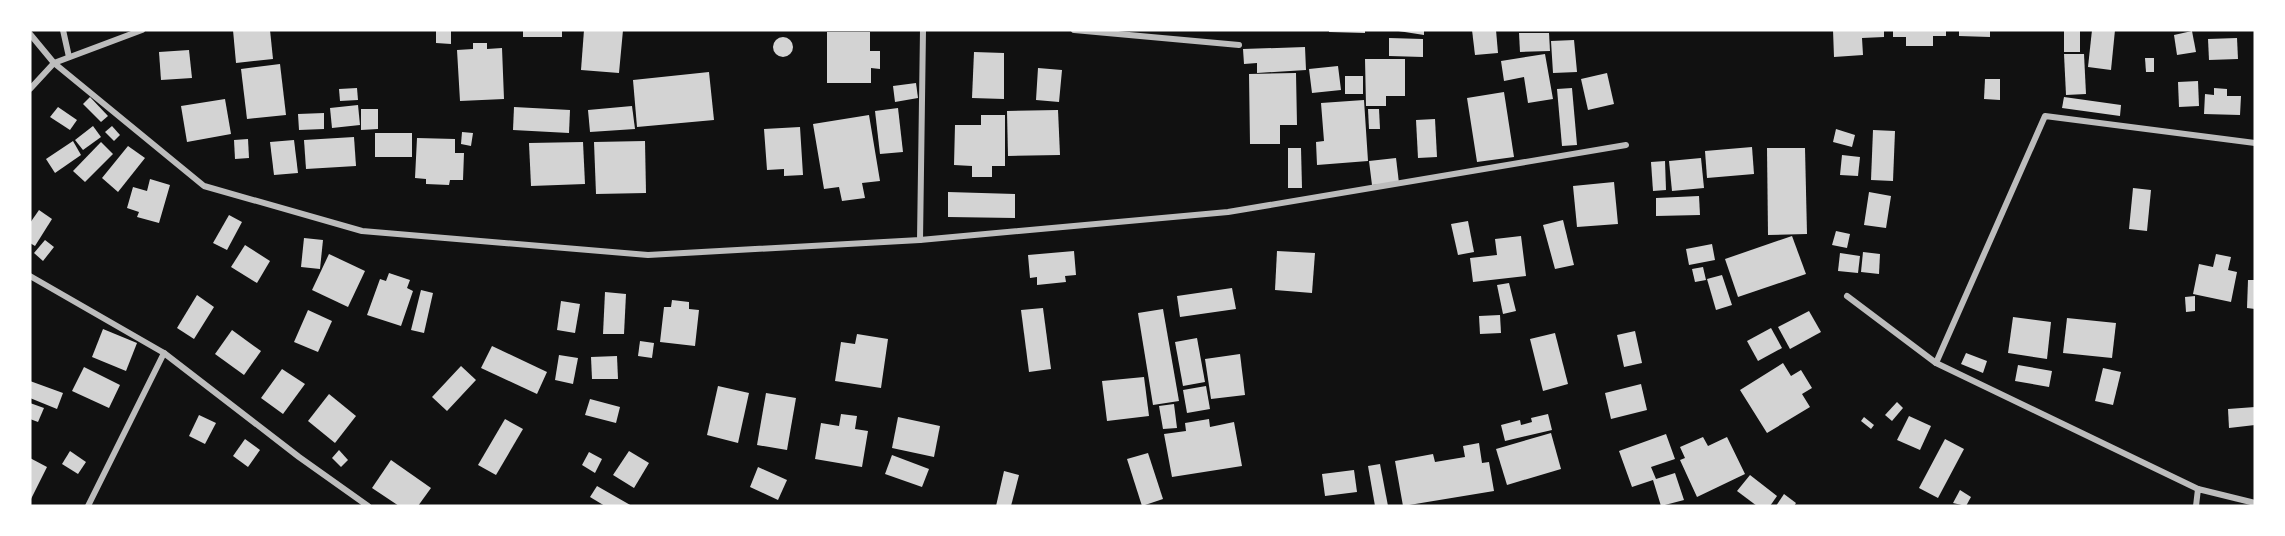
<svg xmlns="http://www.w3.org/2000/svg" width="2285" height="536" font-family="'Sofia Sans Condensed',sans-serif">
<rect width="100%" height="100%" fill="#111"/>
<g fill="#d3d3d3">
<polygon points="233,30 270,30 273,59 236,63"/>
<polygon points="436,30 451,30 451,44 436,43"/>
<rect x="523" y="30" width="39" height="7"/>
<polygon points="584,30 623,30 619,73 581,70"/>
<polygon points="1329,30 1365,30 1365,33 1329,32"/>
<polygon points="1392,30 1424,30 1424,35"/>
<polygon points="1472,30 1496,30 1498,53 1475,55"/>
<polygon points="1833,30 1884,30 1884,37 1862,38 1863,55 1834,57"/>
<polygon points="1893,30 1946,30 1946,36 1933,36 1933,46 1906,46 1906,37 1893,37"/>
<polygon points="1959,30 1990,30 1990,37 1959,36"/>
<rect x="2064" y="30" width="16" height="22"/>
<polygon points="2092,30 2115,30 2111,70 2088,67"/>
<polygon points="2192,31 2196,52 2177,55 2174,35"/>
<polygon points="827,32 870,32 870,51 880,51 880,69 871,68 871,83 827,83"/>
<polygon points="1519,33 1549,33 1550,51 1520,52"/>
<circle cx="783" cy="47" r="10"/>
<polygon points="1389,38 1423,39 1423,57 1389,56"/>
<polygon points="2237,38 2238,59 2209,60 2208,39"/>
<polygon points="1574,40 1577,72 1553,73 1551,41"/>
<polygon points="473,43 487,43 487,49 502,48 504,99 460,101 457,50 473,49"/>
<polygon points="1305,47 1306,70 1257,73 1257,63 1244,64 1243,49"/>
<polygon points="189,50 192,78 161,80 159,52"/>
<polygon points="974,52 1004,53 1004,99 972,98"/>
<polygon points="1545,54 1553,99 1528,103 1524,77 1504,81 1501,61"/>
<polygon points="2064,54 2084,54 2086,94 2066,95"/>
<polygon points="2145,58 2154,58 2154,72 2146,72"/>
<polygon points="1365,59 1405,59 1405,96 1386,96 1386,106 1366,106"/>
<polygon points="280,64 286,115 247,119 241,69"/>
<polygon points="1338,66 1341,90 1312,93 1309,69"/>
<polygon points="1038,68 1062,70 1059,102 1036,100"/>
<polygon points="709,72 714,120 637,127 633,80"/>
<polygon points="1296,73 1297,125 1280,125 1280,144 1250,144 1249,74"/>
<polygon points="1607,73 1614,104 1588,110 1581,79"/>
<rect x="1345" y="76" width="18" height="18"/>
<polygon points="1985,79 2000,79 2000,100 1984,99"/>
<polygon points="2198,81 2199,106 2179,107 2178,82"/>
<polygon points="916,83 918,98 895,102 893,86"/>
<polygon points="357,88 358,100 340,101 339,89"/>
<polygon points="1572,88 1577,145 1562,146 1557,89"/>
<polygon points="2214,88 2227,89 2227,96 2241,96 2240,115 2204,114 2205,94 2214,95"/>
<polygon points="1504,92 1514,157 1477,162 1467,98"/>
<polygon points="90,97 108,116 101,122 83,104"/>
<polygon points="2064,97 2121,105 2120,116 2062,108"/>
<polygon points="225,99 231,134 187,142 181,106"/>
<polygon points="1364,100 1368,161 1317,165 1316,142 1324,141 1321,103"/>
<polygon points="358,105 360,125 332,128 330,108"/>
<polygon points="632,106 635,129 590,132 588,110"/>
<polygon points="58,107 77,120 70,130 50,117"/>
<polygon points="514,107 570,110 569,133 513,130"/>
<polygon points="898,108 903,152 880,154 875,111"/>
<polygon points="361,109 378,109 378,129 361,130"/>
<polygon points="1368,109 1379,109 1380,129 1369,129"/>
<polygon points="1058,110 1060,155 1008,156 1007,111"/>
<polygon points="324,113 324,129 299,130 298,114"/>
<polygon points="869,115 880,181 862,183 865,198 842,201 839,187 824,189 813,124"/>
<polygon points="981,115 1005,115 1005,166 992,166 992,177 972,177 972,166 954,165 955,125 981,125"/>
<polygon points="1435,119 1437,157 1418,158 1416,120"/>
<polygon points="93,126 101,137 83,150 75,140"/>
<polygon points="112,126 120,135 114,141 105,132"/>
<polygon points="800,127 803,175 784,176 784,169 767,170 764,129"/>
<polygon points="1836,129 1855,135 1852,147 1833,142"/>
<polygon points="1873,130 1895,131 1893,181 1871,180"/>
<polygon points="462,132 473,133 471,146 461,144"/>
<rect x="375" y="133" width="37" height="24"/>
<polygon points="354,137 356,166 306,169 304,140"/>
<polygon points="417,138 455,139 455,153 464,153 463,180 450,180 449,185 426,184 426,179 415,178"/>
<polygon points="248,139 249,158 235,159 234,140"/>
<polygon points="294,140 298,173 274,175 270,142"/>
<polygon points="73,141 81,155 55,173 46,159"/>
<polygon points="645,141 646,193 596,194 594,142"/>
<polygon points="101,142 113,154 85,182 73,171"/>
<polygon points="583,142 585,184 531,186 529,143"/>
<polygon points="128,146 145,158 118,192 102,178"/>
<polygon points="1752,147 1754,174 1707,178 1705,151"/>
<polygon points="1288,148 1301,148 1302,188 1288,188"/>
<polygon points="1767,148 1805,148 1807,234 1768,235"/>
<polygon points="1842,155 1860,157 1858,176 1840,175"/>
<polygon points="1396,158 1399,183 1372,185 1369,161"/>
<polygon points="1701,158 1704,188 1672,191 1669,161"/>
<polygon points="1665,161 1666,190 1653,191 1651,162"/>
<polygon points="150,179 170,185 159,223 137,217 139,212 127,208 133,187 147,191"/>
<polygon points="1614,182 1618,224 1577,227 1573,186"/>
<polygon points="2133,188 2151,190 2147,231 2129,229"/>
<polygon points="948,192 1015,194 1015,218 948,217"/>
<polygon points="1869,192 1891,196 1886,228 1864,225"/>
<polygon points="1699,196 1700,215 1656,216 1656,198"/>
<polygon points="39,210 52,219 35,246 30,243 30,223"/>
<polygon points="229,215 242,222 227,250 213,243"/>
<polygon points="1563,220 1574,265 1555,269 1543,225"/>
<polygon points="1468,221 1474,252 1458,255 1451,224"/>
<polygon points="1836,231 1850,234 1847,248 1832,245"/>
<polygon points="1521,236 1526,276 1473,282 1470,258 1497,255 1495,239"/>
<polygon points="1792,236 1806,274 1738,297 1725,259"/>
<polygon points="304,238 323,240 320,269 301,267"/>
<polygon points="45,240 54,247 43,261 34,253"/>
<polygon points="1712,244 1715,260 1689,265 1686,249"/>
<polygon points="245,245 270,261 257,283 231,267"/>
<polygon points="1074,251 1076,275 1065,276 1066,282 1037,285 1037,277 1030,278 1028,255"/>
<polygon points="1277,251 1315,253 1312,293 1275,290"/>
<polygon points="1863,252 1880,254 1879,274 1861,272"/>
<polygon points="1840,253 1860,256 1858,273 1838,271"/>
<polygon points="329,254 365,271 348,307 312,290"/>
<polygon points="2216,254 2231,257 2228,270 2237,272 2231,302 2193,294 2199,264 2213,267"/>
<polygon points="1703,267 1706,280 1695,282 1692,269"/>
<polygon points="389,273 410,280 407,288 413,291 401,326 367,315 380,279 386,281"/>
<polygon points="1722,275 1732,305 1716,310 1707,279"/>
<polygon points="2248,280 2255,280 2255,309 2247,308"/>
<polygon points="1509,283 1516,311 1503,314 1497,285"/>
<polygon points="1232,288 1236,309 1180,317 1177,296"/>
<polygon points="421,290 433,293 424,333 411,330"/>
<polygon points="605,292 626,294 624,334 603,334"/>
<polygon points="197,295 214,307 194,339 177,328"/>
<polygon points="2195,296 2195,311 2186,312 2185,297"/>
<polygon points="672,300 689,302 689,309 699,310 695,346 660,342 664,307 671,307"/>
<polygon points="561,301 580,304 575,333 557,330"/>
<polygon points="1043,308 1051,369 1029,372 1021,310"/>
<polygon points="1163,309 1179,401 1153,405 1138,313"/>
<polygon points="308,310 332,321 318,352 294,342"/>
<polygon points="1809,311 1821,332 1790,349 1778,327"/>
<polygon points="1500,315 1501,333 1480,334 1479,316"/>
<polygon points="2013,317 2051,322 2047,359 2008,353"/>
<polygon points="2067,318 2116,323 2112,358 2063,353"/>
<polygon points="1771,328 1782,348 1758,361 1747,341"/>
<polygon points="103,329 137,343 126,371 92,357"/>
<polygon points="232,330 261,351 244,375 215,354"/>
<polygon points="1635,331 1642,363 1624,367 1617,335"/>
<polygon points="1555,333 1568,384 1543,391 1530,339"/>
<polygon points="857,334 888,339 881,388 835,381 841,342 855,344"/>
<polygon points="1197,338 1205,382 1183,386 1175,342"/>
<polygon points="640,341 654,343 652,358 638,356"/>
<polygon points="492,346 547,372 537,394 481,368"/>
<polygon points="1966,353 1987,361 1983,373 1961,364"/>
<polygon points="1240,354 1245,395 1211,399 1205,359"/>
<polygon points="559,355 578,358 573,384 555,380"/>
<polygon points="617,356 618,379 592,379 591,357"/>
<polygon points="1783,363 1791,376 1801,370 1812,388 1802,394 1810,407 1767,433 1740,390"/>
<polygon points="2018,365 2052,371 2049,387 2015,381"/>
<polygon points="461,366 476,380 447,411 432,397"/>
<polygon points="84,367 120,385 109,408 72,391"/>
<polygon points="2103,368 2121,372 2113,405 2095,401"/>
<polygon points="282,369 305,384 283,414 261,398"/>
<polygon points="1144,377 1149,416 1107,421 1102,381"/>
<polygon points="30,381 63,393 57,409 30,398"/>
<polygon points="1641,384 1647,410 1611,419 1605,393"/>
<polygon points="718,386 749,393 738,443 707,435"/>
<polygon points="1206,386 1210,409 1187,413 1183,390"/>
<polygon points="766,393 796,398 787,450 757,445"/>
<polygon points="329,394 356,416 335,443 308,421"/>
<polygon points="590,399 620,407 616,423 585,415"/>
<polygon points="1897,402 1903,408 1892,421 1885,415"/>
<polygon points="30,403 44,408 38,422 30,419"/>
<polygon points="1174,404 1177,428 1163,429 1159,406"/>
<polygon points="2255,407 2255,425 2229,428 2228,409"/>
<polygon points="841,414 857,416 855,429 868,431 862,467 815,459 821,423 839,426"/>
<polygon points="1548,414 1552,430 1505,441 1501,425 1520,420 1521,425 1532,422 1531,418"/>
<polygon points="199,415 216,423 205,444 189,436"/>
<polygon points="1909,416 1931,426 1920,450 1897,440"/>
<polygon points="898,417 940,426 934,457 892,448"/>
<polygon points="1864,417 1874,425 1871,429 1861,421"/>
<polygon points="505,419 523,429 496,475 478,465"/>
<polygon points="1209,419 1210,427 1234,422 1242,466 1172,477 1164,434 1186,431 1185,423"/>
<polygon points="1551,433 1561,469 1507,485 1496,449"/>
<polygon points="1666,434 1675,459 1651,467 1656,479 1675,473 1684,500 1661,506 1653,480 1632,487 1619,451"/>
<polygon points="1703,437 1708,446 1727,437 1745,474 1697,497 1680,460 1685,458 1680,447"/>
<polygon points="245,439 260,450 248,467 233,456"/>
<polygon points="1945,439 1964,449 1938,498 1919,488"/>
<polygon points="1479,443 1482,463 1489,462 1494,491 1403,506 1395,461 1433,454 1435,462 1465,457 1463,446"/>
<polygon points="339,450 348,460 341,467 332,458"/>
<polygon points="70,451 86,462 78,474 62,464"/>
<polygon points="629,451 649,463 634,488 613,475"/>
<polygon points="589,452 602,459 595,473 582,465"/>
<polygon points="1148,453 1163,499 1142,506 1127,459"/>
<polygon points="892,455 929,469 922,487 885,474"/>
<polygon points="30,458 47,467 30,501"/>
<polygon points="391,460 431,488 418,506 399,506 372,488"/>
<polygon points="1380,464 1388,506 1375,506 1368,466"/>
<polygon points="758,467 787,480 778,500 750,487"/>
<polygon points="1354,470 1357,492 1325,496 1322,474"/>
<polygon points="1004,471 1019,475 1011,506 996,506"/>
<polygon points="1750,475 1777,496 1770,506 1757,506 1737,491"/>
<polygon points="597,486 632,506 605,506 590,497"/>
<polygon points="1960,490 1971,497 1966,506 1953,503"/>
<polygon points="1784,494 1796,503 1794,506 1776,506"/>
</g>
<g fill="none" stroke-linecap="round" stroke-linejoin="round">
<g stroke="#bcbcbc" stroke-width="6">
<polyline points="63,30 69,57"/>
<polyline points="1074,30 1239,45"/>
<polyline points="30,34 54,63 204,186 362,231 648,255 920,240 1228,212 1626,145"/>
<polyline points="30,89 54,63 142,30"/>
<polyline points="920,240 923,30"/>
<polyline points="30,276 164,353 299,457 368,506"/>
<polyline points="1847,296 1936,363 2198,489"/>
<polyline points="1936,363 2045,116 2255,143"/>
<polyline points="88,506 164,353"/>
<polyline points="2196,506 2198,489 2255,503"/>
</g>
</g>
<rect width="2285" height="536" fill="none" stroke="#ffffff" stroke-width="63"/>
</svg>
